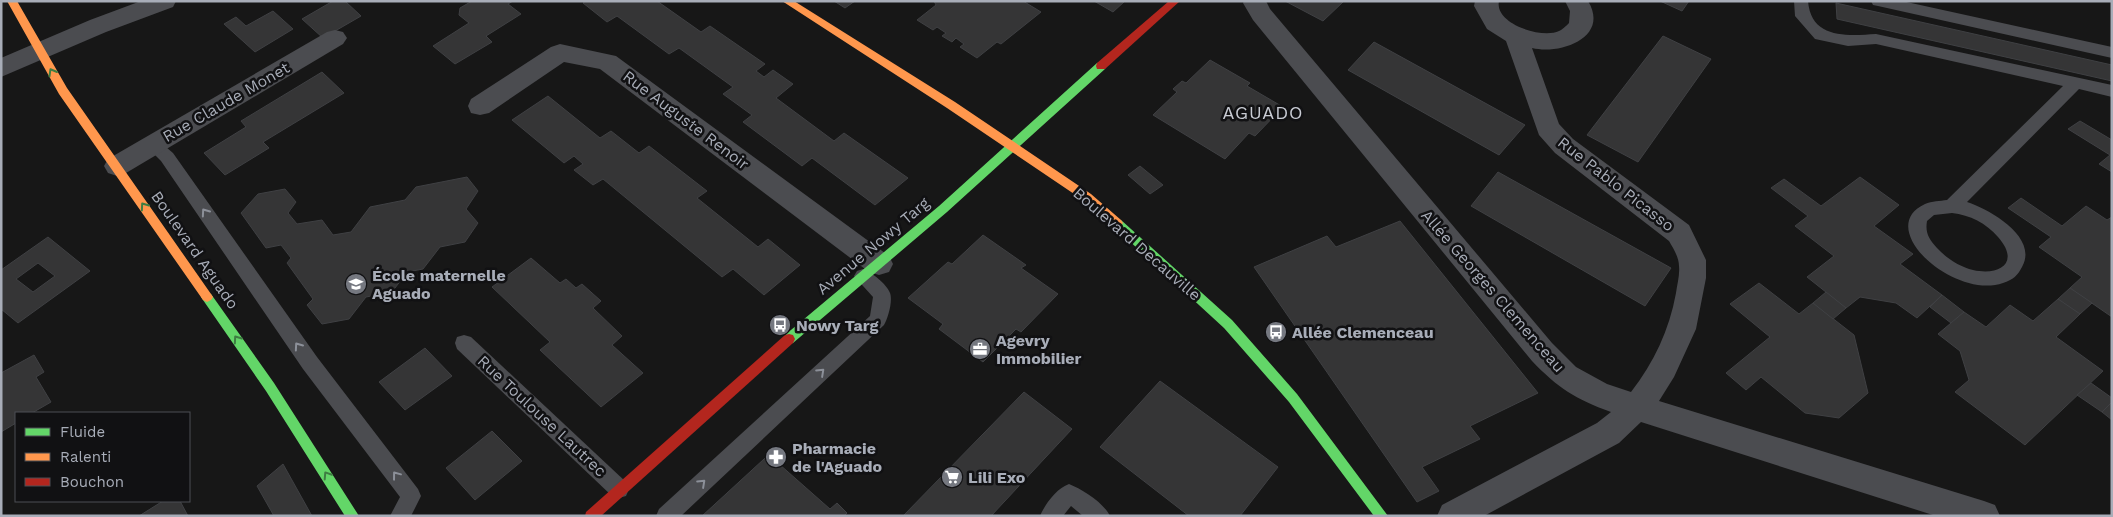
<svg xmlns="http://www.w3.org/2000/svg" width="2113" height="517" font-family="'Work Sans',sans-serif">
<rect width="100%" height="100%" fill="#171717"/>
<g fill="#353536" stroke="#3f4043" fill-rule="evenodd">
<polygon points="333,1 345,1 361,16 323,38 302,19"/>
<polygon points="472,1 513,1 508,4 521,14 486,36 492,42 455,64 433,46 469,23 459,15 460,8"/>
<polygon points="586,1 657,1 701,32 710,26 765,64 756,71 764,77 773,70 793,84 776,98 834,141 844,133 908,178 875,205 812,158 802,166 743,122 752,115 723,94 733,87 679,48 669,54 617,16 607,22 583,3"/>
<polygon points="834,1 855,1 845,8"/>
<polygon points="934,1 1023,1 1041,12 1001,44 997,42 977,58 960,47 964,44 956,38 952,42 942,36 946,33 937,27 933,30 917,20 936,5"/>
<polygon points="1094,1 1125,1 1113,12"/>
<polygon points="1285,1 1344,1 1323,21"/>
<polygon points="1660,1 1689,1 1682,11"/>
<polygon points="1836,3 2112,65 2112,81 1837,19"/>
<polygon points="273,11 293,29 255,52 224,24 236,17 246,26"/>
<polygon points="1663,36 1711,59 1638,162 1587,135"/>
<polygon points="1374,42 1525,125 1499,155 1348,70"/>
<polygon points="1210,60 1250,83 1247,86 1283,107 1255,136 1249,133 1225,159 1153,115 1177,92 1173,89 1182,81 1186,83"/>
<polygon points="322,72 344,93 263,142 269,148 225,175 204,153 246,127 241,121"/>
<polygon points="548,96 600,138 611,131 639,153 649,146 707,191 697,198 758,247 768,239 800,265 764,295 733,269 722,277 603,179 593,185 574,170 583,164 574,156 564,163 512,120"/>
<polygon points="2080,121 2112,140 2112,172 2099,164 2110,155 2068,129"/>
<polygon points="1140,166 1163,185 1150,194 1128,175"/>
<polygon points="1498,172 1671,268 1645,306 1471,206"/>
<polygon points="467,177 478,191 466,209 478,223 465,242 440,247 423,269 407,272 392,292 366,297 349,319 322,324 307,305 313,299 287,263 291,258 281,245 266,248 241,213 258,194 285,189 296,202 288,213 297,224 322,220 333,235 351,232 370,207 405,200 416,187"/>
<polygon points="1860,177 1899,205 1874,226 1913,254 1900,264 1942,295 1917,318 1896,303 1860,297 1846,308 1807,277 1834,256 1795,226 1808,216 1771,188 1784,179 1821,206"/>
<polygon points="2021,198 2062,226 2086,206 2107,220 2112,217 2112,317 2070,288 2082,277 2039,247 2051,237 2008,208"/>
<polygon points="1400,221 1538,393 1470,426 1480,439 1422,467 1439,491 1417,502 1254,267 1327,236 1336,247"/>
<polygon points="983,235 1026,265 1021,268 1058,294 1021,332 1016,329 983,362 939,329 943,324 908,298 948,262 952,264"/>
<path d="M 48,237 L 90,271 L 18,323 L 1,309 L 1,270 ZM 38,263 L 55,276 L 33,292 L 16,279 Z"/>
<polygon points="531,258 560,283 566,279 576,288 582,284 601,301 593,308 622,336 612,345 643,373 601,407 540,350 550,342 492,287"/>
<polygon points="1759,283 1799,314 1813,303 1854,335 1868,393 1839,418 1805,413 1761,377 1746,390 1726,373 1770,337 1730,304"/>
<polygon points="2070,288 2092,303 2080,314 2058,299"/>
<polygon points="1826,292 1846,308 1833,319 1813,303"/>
<polygon points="1942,295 1964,312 1951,323 1930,307"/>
<polygon points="2058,299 2080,314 2056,337 2103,371 2025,445 1955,392 1969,380 1960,351 1938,334 1964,312 1986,327 2010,305 2033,321"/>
<polygon points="425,348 452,376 405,410 379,382"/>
<polygon points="34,355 44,372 36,377 51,402 32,413 16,413 16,423 1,432 1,373"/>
<polygon points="1160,381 1278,467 1240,516 1189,516 1100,447"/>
<polygon points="2091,383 2112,398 2112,402 2102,412 2077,395"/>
<polygon points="1024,392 1072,429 991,516 903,516"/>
<polygon points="2112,402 2112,420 2102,412"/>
<polygon points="492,431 522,461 475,500 446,468"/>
<polygon points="776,448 785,458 779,464 830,509 837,503 847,513 844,516 702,516"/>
<polygon points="283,464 312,516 274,516 257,486"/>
<polygon points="163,501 180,501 188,516 139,516"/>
</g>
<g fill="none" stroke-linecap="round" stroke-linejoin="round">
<g fill="#4b4c50" fill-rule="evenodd">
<path d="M 1794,1 L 1808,1 C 1811,39 1847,36 1876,34 L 2112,85 L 2112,97 L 2079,89 L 1967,202 C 1989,209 2039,237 2022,267 C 2018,275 2013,280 2003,283 C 1954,300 1873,228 1925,204 C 1932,201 1940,201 1947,200 L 2063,86 L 1876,44 L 1848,46 L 1815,39 L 1795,16 ZM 1952,213 C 1970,215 1986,223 1998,237 C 2021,263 1999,276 1973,270 C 1960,267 1946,258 1937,248 C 1929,239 1925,233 1927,221 L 1934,215 Z"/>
<polygon points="1871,1 1902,1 2112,47 2112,58 1878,6 1873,5"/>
<polygon points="153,139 159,141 173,153 317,357 418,489 421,496 411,516 390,516 400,497 303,369 161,161 145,145 147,141"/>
<path d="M 863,269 C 871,272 887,284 890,293 C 893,301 888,318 884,325 L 681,516 L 656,516 L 659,509 L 870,316 L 873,297 L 854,276 L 857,271 Z"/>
<polygon points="464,335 471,337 626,482 629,489 626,496 619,498 612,496 457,349 455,343 457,337"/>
<path d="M 1069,484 C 1082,489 1104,503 1110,516 L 1083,516 L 1071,506 L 1063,516 L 1040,516 C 1045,504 1057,488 1069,484 Z"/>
</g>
<g fill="#4b4c50" fill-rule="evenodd">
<polygon points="141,1 176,1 173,7 106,32 1,77 1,58 90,20"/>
<path d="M 1244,1 L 1266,1 L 1270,9 L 1552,343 L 1576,367 L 1607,384 L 1631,392 C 1654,362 1669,331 1676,293 C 1677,285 1680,275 1679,266 C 1679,257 1673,248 1669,241 L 1555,153 L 1539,135 L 1506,41 L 1487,29 L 1474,6 L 1475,1 L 1499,1 C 1494,24 1542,39 1559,31 C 1562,30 1566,26 1569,23 L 1570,11 L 1565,1 L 1588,1 C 1610,37 1561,55 1532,48 L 1559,124 L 1573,139 L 1689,225 L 1706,260 L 1706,278 L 1696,329 L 1674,377 L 1659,401 L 1984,501 L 1995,505 L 2000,516 L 1936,516 L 1641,422 L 1619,443 L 1484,516 L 1437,516 L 1442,505 L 1597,423 L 1611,412 C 1575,399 1558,388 1532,361 L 1253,20 L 1243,3 Z"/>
<polygon points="335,30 343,32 347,38 343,44 126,173 117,176 108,173 104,166 108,159 327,32"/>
<polygon points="560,44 616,56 889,256 893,264 889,272 879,275 869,272 600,69 564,62 489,113 480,115 471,113 468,106 471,99 551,47"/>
</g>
<g fill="#63d668" fill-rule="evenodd">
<polygon points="1101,62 1105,63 1106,66 1105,69 947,212 793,343 789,344 785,343 783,339 785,335 939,206 1097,63"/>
<polygon points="1117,219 1121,220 1232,320 1297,394 1388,516 1374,516 1289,402 1224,328 1113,226 1111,223 1113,220"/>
<polygon points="207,292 211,294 274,383 359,516 345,516 266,391 203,300 201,297 203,294"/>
</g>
<g fill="#ff974d" fill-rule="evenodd">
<polygon points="7,1 17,1 67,88 211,294 213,297 211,300 207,302 203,300 59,94"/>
<polygon points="782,1 794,1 955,102 1091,194 1121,220 1123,223 1121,226 1113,226 1083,200 947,108"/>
</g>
<g fill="#b3261e" fill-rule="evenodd">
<polygon points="1169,1 1180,1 1105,69 1097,69 1096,66 1097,63"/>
<polygon points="789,334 793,335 795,339 793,343 601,516 585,516 586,512 785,335"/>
</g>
</g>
<defs><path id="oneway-chevron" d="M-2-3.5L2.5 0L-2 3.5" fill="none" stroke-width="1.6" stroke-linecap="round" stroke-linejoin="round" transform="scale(1.25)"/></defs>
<g stroke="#3e7d42">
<use href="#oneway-chevron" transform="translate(52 72) rotate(-120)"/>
<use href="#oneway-chevron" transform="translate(144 206) rotate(-125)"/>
<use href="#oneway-chevron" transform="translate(237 339) rotate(-125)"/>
<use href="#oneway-chevron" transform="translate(327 475) rotate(-123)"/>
</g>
<g stroke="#8c9099">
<use href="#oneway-chevron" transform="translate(205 212) rotate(-125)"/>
<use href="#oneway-chevron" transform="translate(298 346) rotate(-125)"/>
<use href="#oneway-chevron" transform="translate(821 372) rotate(-43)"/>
<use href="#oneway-chevron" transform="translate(396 475) rotate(-127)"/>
<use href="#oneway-chevron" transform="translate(702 483) rotate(-43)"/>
</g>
<defs>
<g id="school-disc" transform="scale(1.125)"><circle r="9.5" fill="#757880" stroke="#111113"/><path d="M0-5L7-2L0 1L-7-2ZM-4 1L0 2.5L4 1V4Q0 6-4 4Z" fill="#fff"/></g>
<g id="bus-disc" transform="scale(1.125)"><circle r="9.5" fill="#757880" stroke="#111113"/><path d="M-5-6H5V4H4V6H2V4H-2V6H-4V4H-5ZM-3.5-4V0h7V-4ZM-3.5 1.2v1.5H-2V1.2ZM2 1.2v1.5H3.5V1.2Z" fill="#fff"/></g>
<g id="office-disc" transform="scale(1.125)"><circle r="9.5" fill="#757880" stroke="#111113"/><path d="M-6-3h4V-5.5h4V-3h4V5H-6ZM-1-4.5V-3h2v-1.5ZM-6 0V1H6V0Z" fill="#fff"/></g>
<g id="pharmacy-disc" transform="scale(1.125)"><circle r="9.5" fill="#757880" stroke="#111113"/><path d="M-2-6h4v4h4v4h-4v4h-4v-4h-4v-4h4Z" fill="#fff"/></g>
<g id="supermarket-disc" transform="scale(1.125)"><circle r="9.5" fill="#757880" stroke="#111113"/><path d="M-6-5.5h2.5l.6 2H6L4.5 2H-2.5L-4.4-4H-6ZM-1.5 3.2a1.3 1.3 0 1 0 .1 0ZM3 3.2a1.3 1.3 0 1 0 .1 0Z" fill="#fff"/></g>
</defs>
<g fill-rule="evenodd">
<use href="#school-disc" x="356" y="284"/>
<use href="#bus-disc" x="780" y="325"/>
<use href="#bus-disc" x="1276" y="332"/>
<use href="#office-disc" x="980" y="349"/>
<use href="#pharmacy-disc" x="776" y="457"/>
<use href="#supermarket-disc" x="952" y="477"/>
</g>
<g text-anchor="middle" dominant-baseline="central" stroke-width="5" stroke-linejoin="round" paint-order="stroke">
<g font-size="16" fill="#a8adb8" stroke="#111113">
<text transform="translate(226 102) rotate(-30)">Rue Claude Monet</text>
<text transform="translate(686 120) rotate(37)">Rue Auguste Renoir</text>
<text transform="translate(1616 184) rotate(38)">Rue Pablo Picasso</text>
<text transform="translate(1137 244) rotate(41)">Boulevard Decauville</text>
<text transform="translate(873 246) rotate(-40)">Avenue Nowy Targ</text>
<text transform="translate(195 250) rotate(55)">Boulevard Aguado</text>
<text transform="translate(1493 291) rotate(49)">Allée Georges Clemenceau</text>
<text transform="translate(542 416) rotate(43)">Rue Toulouse Lautrec</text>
</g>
<g font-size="16" font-weight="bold" fill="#a8adb8" stroke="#111113" text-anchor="start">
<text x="372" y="275">École maternelle<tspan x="372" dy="18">Aguado</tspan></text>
<text x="796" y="325">Nowy Targ</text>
<text x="1292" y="332">Allée Clemenceau</text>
<text x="996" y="340">Agevry<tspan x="996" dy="18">Immobilier</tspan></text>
<text x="792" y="448">Pharmacie<tspan x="792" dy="18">de l'Aguado</tspan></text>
<text x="968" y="477">Lili Exo</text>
</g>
<g font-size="18" letter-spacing="1" fill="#c9ccd4" stroke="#111113">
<text x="1263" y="112">AGUADO</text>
</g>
</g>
<rect width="2113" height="517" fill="none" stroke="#a8adb8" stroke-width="5"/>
<rect x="15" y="412" width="175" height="90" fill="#111113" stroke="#4d4f55"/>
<rect x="25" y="428" width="25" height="8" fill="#63d668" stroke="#4d4f55"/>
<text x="60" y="437" font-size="15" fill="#a8adb8">Fluide</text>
<rect x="25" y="453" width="25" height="8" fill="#ff974d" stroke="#4d4f55"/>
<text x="60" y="462" font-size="15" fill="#a8adb8">Ralenti</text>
<rect x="25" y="478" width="25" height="8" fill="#b3261e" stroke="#4d4f55"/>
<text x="60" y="487" font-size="15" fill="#a8adb8">Bouchon</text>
</svg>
